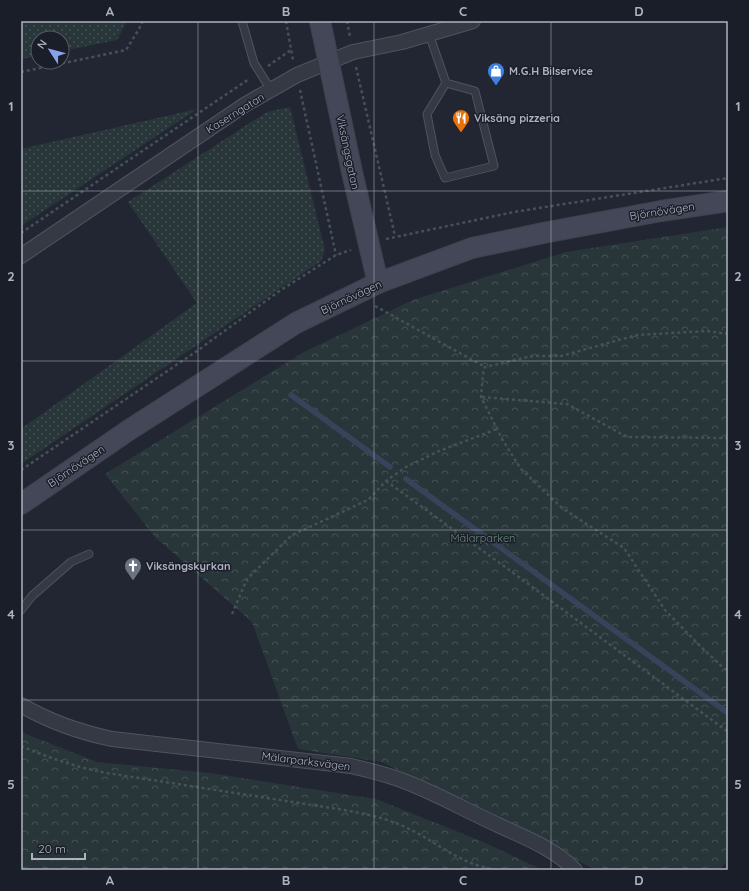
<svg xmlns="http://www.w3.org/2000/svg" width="749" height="891" font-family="Quicksand,sans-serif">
<defs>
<pattern id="forest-crowns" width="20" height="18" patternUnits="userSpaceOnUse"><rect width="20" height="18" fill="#283639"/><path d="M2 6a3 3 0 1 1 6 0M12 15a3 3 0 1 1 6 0" fill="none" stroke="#455154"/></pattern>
<pattern id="park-dots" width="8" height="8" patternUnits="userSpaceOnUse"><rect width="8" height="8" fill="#283639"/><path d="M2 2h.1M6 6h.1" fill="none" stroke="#455154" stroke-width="1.8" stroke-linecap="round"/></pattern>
</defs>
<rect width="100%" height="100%" fill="#222633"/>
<g fill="url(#forest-crowns)">
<polygon points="728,227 728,860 719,870 596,870 382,762 298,749 252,622 155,537 105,474 304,352 413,300 566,252"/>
<polygon points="21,730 26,734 97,762 210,773 376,799 481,841 543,870 21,870"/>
</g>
<g fill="url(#park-dots)">
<polygon points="21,21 127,21 117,40 62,51 62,38 38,38 38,56 21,59"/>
<polygon points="290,107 325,250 321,261 21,464 21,429 197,303 128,202 267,112"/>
<polygon points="197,109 21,226 21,149"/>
</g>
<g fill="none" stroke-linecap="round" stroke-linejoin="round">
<g stroke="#39425b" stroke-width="5.5">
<polyline points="291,395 390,467"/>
<polyline points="406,479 728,713"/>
</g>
<g stroke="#4f535f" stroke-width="9">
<g id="lane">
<polyline points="242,21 254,63 271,90"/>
<polyline points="429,34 446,83 427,114 435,155 445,178 494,166 475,91 446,83"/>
<polyline points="21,610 32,596 71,562 89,554"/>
</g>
</g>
<g stroke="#4f535f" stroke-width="16">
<g id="street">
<polyline points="21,256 246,104 297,75 353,52 402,42 473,21"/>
<path d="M 21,705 C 50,722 79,732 112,739 L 351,766 C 368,770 385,774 401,780 C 434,792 465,810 496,824 C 523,837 554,848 575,870"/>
</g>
</g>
<g stroke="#3e424e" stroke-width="22">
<g id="secondary">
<polyline points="320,21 352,172 378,283"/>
<polyline points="21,504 129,430 296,323 378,283 472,248 543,233 661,211 728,201"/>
</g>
</g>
<g stroke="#455156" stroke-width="2.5" stroke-dasharray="3 3" stroke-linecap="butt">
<polyline points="286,21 293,60"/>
<polyline points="347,21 350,37"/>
<polyline points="268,66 291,50"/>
<polyline points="356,67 395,236"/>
<polyline points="21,72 126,50 142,24 142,21"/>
<polyline points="300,90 336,255"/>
<polyline points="21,233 249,79"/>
<polyline points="386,239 514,212 728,178"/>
<polyline points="375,306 485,367"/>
<polyline points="728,334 707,331 637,335 561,356 532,356 485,367 483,374 481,397 502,439 521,469 562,508 624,548 665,610 702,648 728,672"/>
<polyline points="482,397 567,404 627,437 728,438"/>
<polyline points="21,470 197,351 278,292 336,255 351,250"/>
<polyline points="386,481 512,572 728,732"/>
<polyline points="232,614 247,579 292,535 368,500 386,481 406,467 439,451 497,429"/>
<path d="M 21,746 C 50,758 75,767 107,773 L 344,810 C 366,814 387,818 407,828 C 425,836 442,849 460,858 C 471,864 483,867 495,870"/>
</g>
<use href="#lane" stroke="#353944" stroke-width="7"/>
<use href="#street" stroke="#353944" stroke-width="14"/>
<use href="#secondary" stroke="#434757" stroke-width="20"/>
</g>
<path fill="none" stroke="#afb3c1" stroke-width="1" stroke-opacity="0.55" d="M 198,21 L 198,870M 374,21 L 374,870M 551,21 L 551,870M 21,191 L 728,191M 21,361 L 728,361M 21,530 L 728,530M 21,700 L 728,700"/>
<defs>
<g id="shop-pin" transform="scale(0.9)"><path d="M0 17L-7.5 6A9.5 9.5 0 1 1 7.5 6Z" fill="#3f7fe0" stroke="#1a1e29"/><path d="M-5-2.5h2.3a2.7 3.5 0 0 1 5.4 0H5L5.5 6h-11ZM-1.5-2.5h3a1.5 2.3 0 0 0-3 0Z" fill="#fff"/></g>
<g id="restaurant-pin" transform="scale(0.9)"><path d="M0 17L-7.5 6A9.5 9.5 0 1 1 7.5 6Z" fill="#e8710a" stroke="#1a1e29"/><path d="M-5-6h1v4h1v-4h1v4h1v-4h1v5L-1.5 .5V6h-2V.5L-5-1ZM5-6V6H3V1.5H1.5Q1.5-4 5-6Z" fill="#fff"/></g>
<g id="church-pin" transform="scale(0.9)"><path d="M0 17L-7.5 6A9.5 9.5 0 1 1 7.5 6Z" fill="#6b7280" stroke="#1a1e29"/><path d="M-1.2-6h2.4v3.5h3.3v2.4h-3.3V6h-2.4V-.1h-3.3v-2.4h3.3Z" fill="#fff"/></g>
</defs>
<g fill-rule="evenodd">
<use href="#shop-pin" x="496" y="71"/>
<use href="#restaurant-pin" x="461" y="118"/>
<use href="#church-pin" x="133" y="566"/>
</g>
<g text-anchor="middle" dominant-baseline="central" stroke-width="3" stroke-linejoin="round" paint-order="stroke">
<g font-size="11" font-weight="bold" fill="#afb3c1" stroke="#1a1e29" text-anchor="start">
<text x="509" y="71">M.G.H Bilservice</text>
<text x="474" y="118">Viksäng pizzeria</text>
<text x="146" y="566">Viksängskyrkan</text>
</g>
<g font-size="11" fill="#afb3c1" stroke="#1a1e29">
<text transform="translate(235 113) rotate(-32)">Kaserngatan</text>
<text transform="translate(348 152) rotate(78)">Viksängsgatan</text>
<text transform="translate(662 211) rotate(-9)">Björnövägen</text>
<text transform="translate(351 297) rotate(-25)">Björnövägen</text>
<text transform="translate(76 466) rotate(-34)">Björnövägen</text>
<text transform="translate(306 761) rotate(7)">Mälarparksvägen</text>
</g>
<g font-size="11" fill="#6a8e78" stroke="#1a1e29">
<text x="483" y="538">Mälarparken</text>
</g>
</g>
<rect width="749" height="891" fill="none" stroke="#1a1e29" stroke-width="44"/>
<g transform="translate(50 50) rotate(306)"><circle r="19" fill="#1a1e29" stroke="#565a66"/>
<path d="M0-3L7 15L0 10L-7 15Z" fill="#8ba0ea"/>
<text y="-6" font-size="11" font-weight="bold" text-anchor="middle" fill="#afb3c1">N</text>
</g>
<path d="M32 853v6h53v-6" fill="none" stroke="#afb3c1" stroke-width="2"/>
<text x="38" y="853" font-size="12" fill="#afb3c1" stroke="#1a1e29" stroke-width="3" paint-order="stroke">20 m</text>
<rect x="22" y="22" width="705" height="847" fill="none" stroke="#afb3c1" stroke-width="1.5"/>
<g font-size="13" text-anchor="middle" font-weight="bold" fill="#afb3c1">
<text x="110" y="16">A</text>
<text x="286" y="16">B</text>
<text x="463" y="16">C</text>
<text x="639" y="16">D</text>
<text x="11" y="111">1</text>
<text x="738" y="111">1</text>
<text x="11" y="281">2</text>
<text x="738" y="281">2</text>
<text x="11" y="450">3</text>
<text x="738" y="450">3</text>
<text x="11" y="619">4</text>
<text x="738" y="619">4</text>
<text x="11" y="789">5</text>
<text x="738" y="789">5</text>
<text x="110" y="885">A</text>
<text x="286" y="885">B</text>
<text x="463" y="885">C</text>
<text x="639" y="885">D</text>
</g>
</svg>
